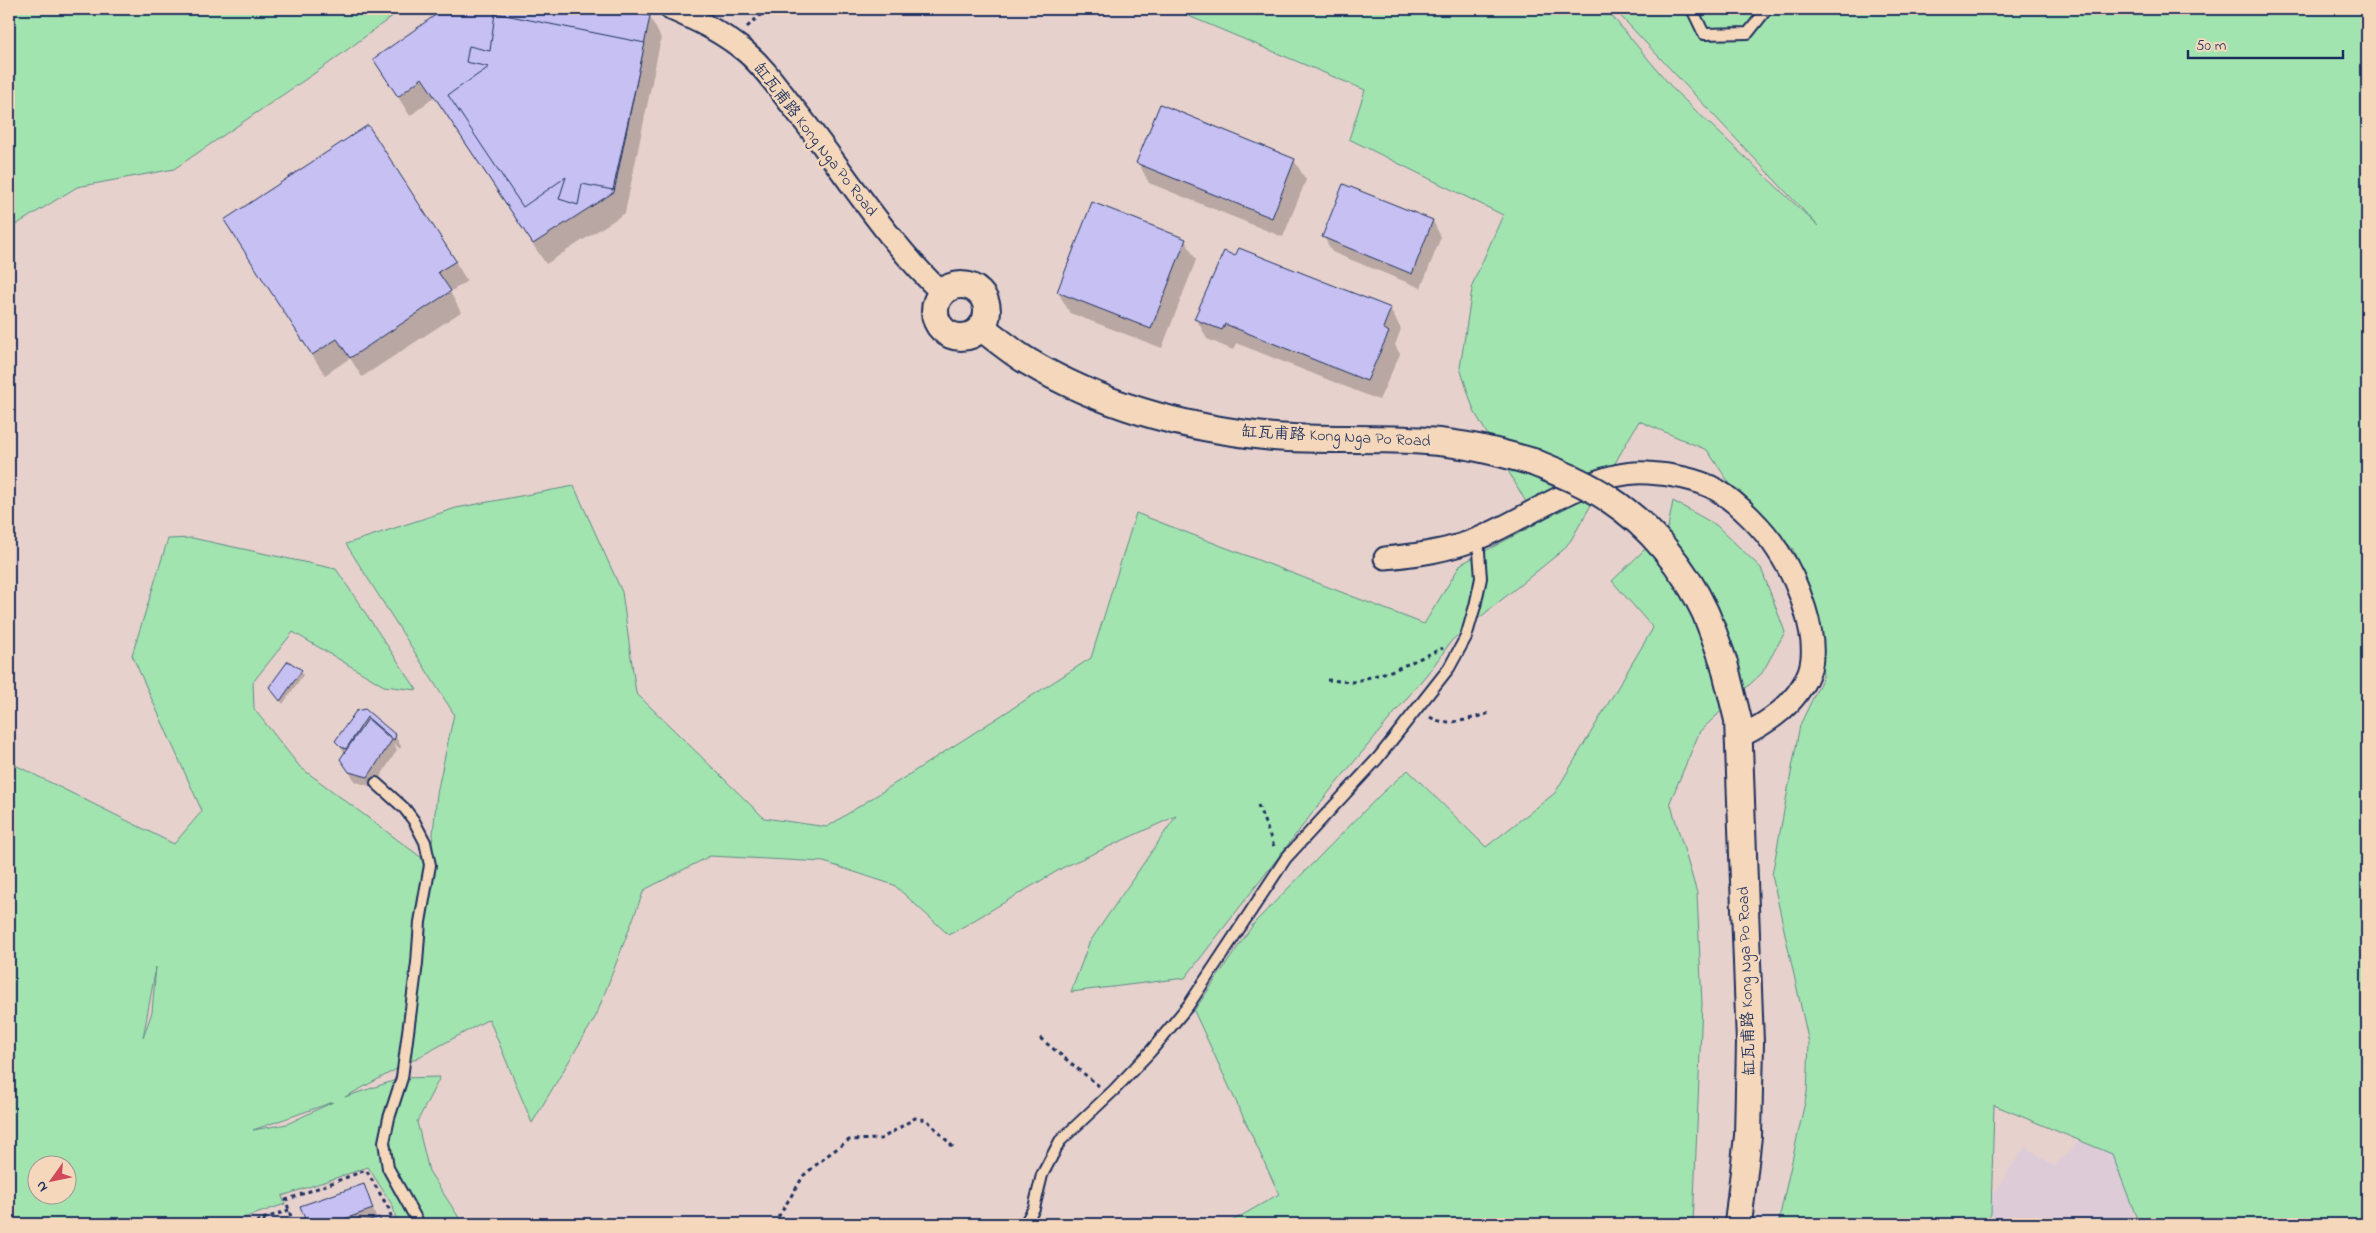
<svg xmlns="http://www.w3.org/2000/svg" width="2376" height="1233" font-family="'Indie Flower','LXGW WenKai TC',sans-serif">
<rect width="100%" height="100%" fill="#e7d1cc"/>
<filter id="ink" filterUnits="userSpaceOnUse"><feTurbulence type="fractalNoise" baseFrequency=".02" numOctaves="2"/><feDisplacementMap in="SourceGraphic" scale="10" xChannelSelector="R" yChannelSelector="G"/><feConvolveMatrix kernelMatrix="1 2 1 2 8 2 1 2 1" color-interpolation-filters="sRGB"/></filter>
<g filter="url(#ink)">
<polygon fill="#ddccd8" points="2095,1125 2157,1182 2131,1214 2132,1224 1985,1224 1991,1214 1992,1196 2025,1146 2054,1166"/>
<g fill="#a2e4af" stroke="#5e8a86" fill-rule="evenodd">
<polygon points="9,9 402,9 328,64 174,169 77,187 9,229"/>
<path d="M 1172,9 L 1606,9 L 1675,91 L 1818,226 L 1614,9 L 2367,9 L 2367,1224 L 2139,1224 L 2112,1154 L 1994,1105 L 1991,1214 L 1985,1224 L 1778,1224 L 1807,1093 L 1809,1043 L 1772,875 L 1800,725 L 1823,677 L 1819,616 L 1793,549 L 1736,493 L 1707,450 L 1639,421 L 1571,540 L 1563,550 L 1452,640 L 1432,668 L 1324,798 L 1185,978 L 1071,992 L 1089,943 L 1176,816 L 1064,867 L 949,935 L 894,885 L 824,862 L 710,856 L 644,890 L 596,1016 L 532,1123 L 489,1019 L 345,1097 L 402,1078 L 440,1077 L 417,1122 L 429,1171 L 463,1224 L 397,1224 L 393,1206 L 368,1167 L 282,1196 L 285,1204 L 226,1224 L 9,1224 L 9,762 L 174,844 L 202,811 L 132,655 L 168,539 L 192,538 L 336,569 L 417,690 L 384,686 L 293,632 L 253,682 L 254,709 L 300,767 L 430,864 L 437,793 L 454,714 L 346,544 L 456,508 L 574,486 L 622,592 L 636,693 L 764,818 L 827,827 L 1091,658 L 1136,513 L 1424,624 L 1461,564 L 1538,523 L 1474,411 L 1460,368 L 1473,283 L 1503,215 L 1349,139 L 1365,90 ZM 156,967 L 152,1012 L 143,1038 ZM 333,1102 L 287,1124 L 253,1130 ZM 38,1166 L 68,1166 L 68,1196 L 38,1196 Z"/>
<polygon points="1673,501 1716,525 1761,568 1785,632 1762,673 1700,731 1670,802 1697,893 1702,1004 1693,1224 1227,1224 1279,1194 1194,1011 1255,922 1383,792 1408,770 1486,847 1555,793 1653,628 1612,581 1668,527"/>
</g>
<g fill="#0003">
<polygon points="447,9 612,9 650,17 661,38 625,213 546,264 434,97 410,116 374,59"/>
<polygon points="1294,160 1306,180 1283,237 1149,183 1138,162"/>
<polygon points="1344,186 1433,221 1441,237 1421,288 1332,252 1324,237"/>
<polygon points="225,221 455,261 467,281 450,292 461,312 362,377 350,358 325,375"/>
<polygon points="1185,240 1196,260 1162,348 1070,313 1058,292"/>
<polygon points="1235,258 1390,309 1401,329 1395,345 1400,354 1379,400 1236,343 1233,350 1207,339 1196,318"/>
<polygon points="301,671 303,675 283,704 273,692"/>
<polygon points="364,710 395,736 401,746 400,749 392,742 397,750 374,787 356,782 347,769 345,754 337,741"/>
<polygon points="363,1185 377,1219 382,1224 308,1224 302,1207"/>
</g>
<g fill="#c7c1f3" stroke="#1b2f5e">
<polygon points="444,9 617,9 650,16 614,192 533,244 422,78 398,97 373,59"/>
<polygon points="495,13 645,43 613,190 582,184 578,205 559,199 566,177 523,207 448,95 489,67 466,62 469,46 490,51"/>
<polygon points="1160,104 1295,159 1272,218 1136,163"/>
<polygon points="368,125 456,261 438,272 451,291 350,358 337,339 312,355 224,220"/>
<polygon points="1343,184 1433,220 1412,274 1322,237"/>
<polygon points="1092,202 1186,239 1151,329 1057,292"/>
<polygon points="1239,248 1391,308 1383,328 1389,332 1367,381 1225,324 1222,330 1194,319 1224,251 1235,256"/>
<polygon points="288,661 302,670 280,701 269,687"/>
<polygon points="365,709 396,735 394,740 367,717 346,749 341,747 335,741 356,711"/>
<polygon points="368,719 392,740 368,777 349,772 340,759"/>
<polygon points="364,1184 373,1209 330,1224 307,1224 300,1206"/>
<polygon points="379,1217 382,1224 358,1224"/>
</g>
<g fill="none" stroke-linecap="round" stroke-linejoin="round">
<g stroke="#1b2f5e" stroke-width="14">
<g id="service">
<polyline points="1692,9 1704,34 1748,33 1767,9"/>
<polyline points="376,783 405,809 414,821 425,842 430,865 420,922 417,963 402,1078 389,1118 384,1142 388,1168 419,1224"/>
<polyline points="1025,1224 1034,1208 1042,1175 1060,1141 1114,1090 1150,1052 1188,1006 1286,858 1378,758 1449,668 1466,637 1475,606 1481,578 1478,539"/>
</g>
</g>
<g stroke="#1b2f5e" stroke-width="25">
<g id="minor">
<path d="M 671,9 C 699,21 723,33 746,52 C 764,67 778,88 793,107 C 843,169 884,238 942,293"/>
<path d="M 1385,558 C 1417,555 1447,551 1477,539 C 1527,519 1594,468 1648,473 C 1669,474 1698,479 1717,490 C 1738,503 1765,530 1778,551 C 1797,579 1821,639 1809,672 C 1797,704 1768,723 1739,737"/>
</g>
</g>
<g stroke="#1b2f5e" stroke-width="30">
<g id="tertiary">
<circle cx="961" cy="311" r="26"/>
<path d="M 981,327 C 996,339 1011,351 1027,361 C 1102,406 1188,429 1274,437 C 1325,441 1376,437 1426,441 C 1463,443 1498,452 1533,462"/>
<polyline points="1724,663 1738,720 1750,1043 1748,1136 1738,1224"/>
</g>
</g>
<g stroke="#1b2f5e" stroke-width="3" stroke-dasharray="4 4" stroke-linecap="butt">
<polyline points="747,27 767,9"/>
<polyline points="1327,680 1353,682 1394,670 1443,648"/>
<path d="M 1430,717 C 1447,728 1472,718 1490,713"/>
<polyline points="1258,805 1275,849"/>
<polyline points="1040,1038 1099,1086"/>
<polyline points="263,1219 289,1210"/>
<polyline points="293,1222 305,1220"/>
<polyline points="249,1224 263,1219 265,1224"/>
<polyline points="293,1224 286,1200 366,1170 389,1209 393,1224"/>
<polyline points="774,1224 804,1175 828,1155 849,1140 881,1139 915,1118 927,1120 953,1147"/>
</g>
<use href="#service" stroke="#f5d8bb" stroke-width="10"/>
<use href="#minor" stroke="#f5d8bb" stroke-width="21"/>
<use href="#tertiary" stroke="#f5d8bb" stroke-width="26"/>
<g stroke="#1b2f5e" stroke-width="30" stroke-linecap="butt">
<path id="tertiary-bridge" d="M 1533,462 C 1559,473 1586,483 1609,499 C 1650,526 1684,567 1705,612 C 1712,628 1718,646 1724,663"/>
</g>
<use href="#tertiary-bridge" stroke="#f5d8bb" stroke-width="26"/>
</g>
</g>
<g text-anchor="middle" dominant-baseline="central" stroke-width="5" stroke-linejoin="round" paint-order="stroke">
<g font-size="16" fill="#1b2f5e" stroke="#f5d8bb">
<text transform="translate(815 140) rotate(52)">缸瓦甫路 Kong Nga Po Road</text>
<text transform="translate(1336 437) rotate(3)">缸瓦甫路 Kong Nga Po Road</text>
<text transform="translate(1747 981) rotate(-92)">缸瓦甫路 Kong Nga Po Road</text>
</g>
</g>
<rect width="2376" height="1233" fill="none" stroke="#f5d8bb" stroke-width="30"/>
<rect x="15" y="15" width="2346" height="1203" fill="none" stroke="#1b2f5e" stroke-width="2" filter="url(#ink)"/>
<g transform="translate(52 1180) rotate(237)"><circle r="24" fill="#f5d8bb" stroke="#9e9496"/>
<path d="M0-4L9 19L0 12L-9 19Z" fill="#d1495b"/>
<text y="-8" font-size="14" font-weight="bold" text-anchor="middle" fill="#1b2f5e">N</text>
</g>
<path d="M2188 50v8h155v-8" fill="none" stroke="#1b2f5e" stroke-width="2.5"/>
<text x="2196" y="50" font-size="15" fill="#1b2f5e" stroke="#f5d8bb" stroke-width="4" paint-order="stroke">50 m</text>
</svg>
